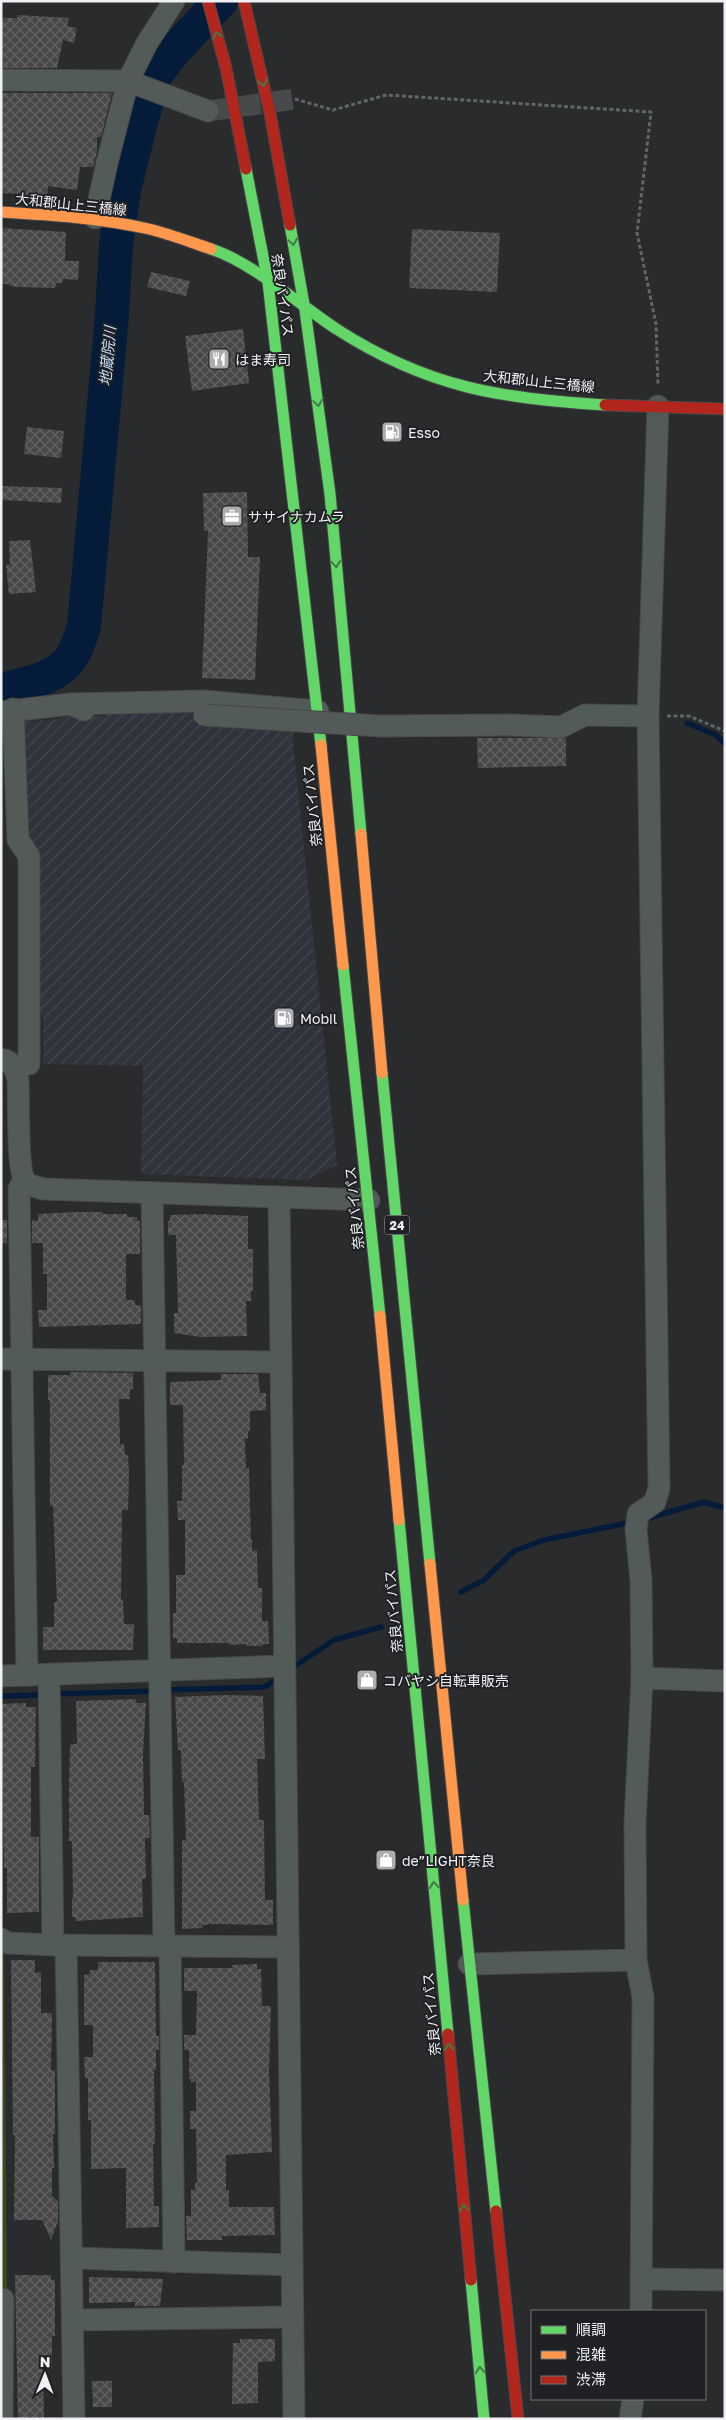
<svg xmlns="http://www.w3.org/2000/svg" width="726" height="2420" font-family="'Golos Text','Noto Sans JP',sans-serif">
<defs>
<pattern id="industrial-furrows" width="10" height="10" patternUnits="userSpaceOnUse" patternTransform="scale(1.25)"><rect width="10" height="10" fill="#30333c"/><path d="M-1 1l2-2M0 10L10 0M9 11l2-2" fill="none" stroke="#44474f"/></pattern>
<pattern id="building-cross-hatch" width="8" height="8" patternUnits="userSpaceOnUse" patternTransform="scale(1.25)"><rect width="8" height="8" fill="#484848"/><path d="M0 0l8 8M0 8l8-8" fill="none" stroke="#636363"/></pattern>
</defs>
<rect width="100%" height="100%" fill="#2a2b2d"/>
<polygon fill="url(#industrial-furrows)" points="60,708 89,716 106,716 106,711 205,708 296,716 293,743 337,1165 307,1180 141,1174 143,1066 43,1064 43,1015 34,1012 21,842 19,722 60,719"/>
<polygon fill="#3a491e" points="1,1952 4,1953 7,2295 1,2295"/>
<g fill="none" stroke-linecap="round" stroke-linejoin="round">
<g stroke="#041c39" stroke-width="5.5">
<polyline points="687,723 716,735 725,744"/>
<polyline points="645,1519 704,1502 725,1508"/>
<polyline points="461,1592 484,1580 514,1551 544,1540 632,1522"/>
<polyline points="289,1670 334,1640 381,1627"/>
<polyline points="164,1690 265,1687 279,1677"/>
<polyline points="54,1694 155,1691"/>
<polyline points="1,1696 45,1695"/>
</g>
<path stroke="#041c39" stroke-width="34" d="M 1,690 C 26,684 61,678 74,653 C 78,645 81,635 84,627 L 112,315 L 116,244 L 124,190 L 143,114 L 156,74 L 174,51 L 221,1"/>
</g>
<g fill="url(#building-cross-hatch)">
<polygon points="18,15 69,18 67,26 77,28 74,43 63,40 57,68 3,68 1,18 17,18"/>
<polygon points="2,93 112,93 101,137 97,137 97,151 93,167 80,167 77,190 48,186 47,199 24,198 24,194 1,193"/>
<polygon points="1,228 66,232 65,261 79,261 78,280 63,279 62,283 56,283 55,288 17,287 1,283"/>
<polygon points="412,229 500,233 497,292 409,288"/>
<polygon points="151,272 190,281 186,296 147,287"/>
<polygon points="243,329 249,383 192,391 185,336"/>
<polygon points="27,427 64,431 61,458 24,454"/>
<polygon points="1,486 62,488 61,503 1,500"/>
<polygon points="247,492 248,557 260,557 255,680 202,678 208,531 204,531 203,493"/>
<polygon points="30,540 36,592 9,594 6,565 10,564 9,541"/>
<polygon points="477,738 566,738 566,766 478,768"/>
<polygon points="76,1212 102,1212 103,1214 127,1214 127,1217 137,1217 137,1221 140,1221 140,1254 126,1254 126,1300 135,1300 135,1305 141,1305 141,1324 39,1327 38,1310 47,1310 47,1274 43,1274 43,1243 32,1243 32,1220 38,1221 38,1214"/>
<polygon points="201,1214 248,1216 248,1249 253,1249 253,1291 251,1291 251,1301 246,1301 247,1336 200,1337 174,1333 174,1313 178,1313 176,1235 168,1235 168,1221 170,1221 170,1215"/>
<rect x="1" y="1220" width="6" height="23"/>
<polygon points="70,1372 133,1373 133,1389 130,1389 130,1399 119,1399 120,1444 124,1444 125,1455 128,1455 129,1474 128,1510 122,1510 121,1600 123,1600 124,1624 134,1624 133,1650 43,1650 43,1627 54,1627 54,1602 57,1602 53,1506 50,1506 50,1400 48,1400 48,1375 70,1375"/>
<polygon points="221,1374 258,1374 260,1393 266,1393 266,1410 250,1411 250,1431 248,1431 248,1439 245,1439 246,1468 249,1468 251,1540 252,1540 252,1551 257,1550 258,1588 262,1588 262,1621 268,1621 269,1644 263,1644 263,1646 246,1646 246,1644 229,1645 229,1643 177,1643 177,1638 173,1638 173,1613 176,1613 176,1575 185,1575 185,1520 178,1520 177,1501 182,1501 182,1465 184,1465 183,1405 170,1405 170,1382 221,1380"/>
<polygon points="226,1695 263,1696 265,1759 257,1759 259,1820 264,1820 265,1900 273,1900 273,1925 214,1924 203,1925 202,1928 182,1929 182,1840 186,1840 184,1782 182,1782 181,1750 178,1750 175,1697"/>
<polygon points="136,1699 136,1703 146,1703 143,1753 144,1815 149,1815 150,1838 145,1838 146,1879 142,1879 143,1917 75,1921 75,1917 72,1917 72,1898 73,1898 72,1841 69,1841 69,1785 70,1744 77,1744 76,1701"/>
<polygon points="26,1703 26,1707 36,1707 35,1767 31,1767 31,1837 39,1837 39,1912 7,1913 7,1868 4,1868 1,1704"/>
<polygon points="11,1960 35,1960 35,1973 41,1972 41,2013 52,2013 51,2071 55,2070 55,2134 53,2134 54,2168 52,2168 52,2196 58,2201 58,2221 51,2240 42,2220 14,2220 15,2135 13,2135"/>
<polygon points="98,1962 155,1962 156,2036 159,2036 159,2050 156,2050 156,2070 154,2070 155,2144 153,2144 154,2206 159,2206 159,2227 126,2228 126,2168 91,2169 91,2120 88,2120 88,2078 85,2078 84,2057 93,2057 93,2025 84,2025 84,1975 90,1974 90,1970 98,1970"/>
<polygon points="257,1964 257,1969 261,1969 262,2006 271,2006 269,2071 272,2152 226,2155 226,2190 229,2190 229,2207 274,2207 275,2235 222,2236 222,2240 187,2240 186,2216 191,2216 191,2190 195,2190 195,2183 197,2183 196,2129 190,2129 190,2111 196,2111 196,2082 191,2082 191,2079 189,2079 189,2050 184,2050 184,2035 196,2035 197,1994 197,1991 184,1991 184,1968 233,1968 232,1965"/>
<polygon points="15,2275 51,2275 51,2280 55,2280 55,2336 52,2336 52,2369 43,2369 44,2419 18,2419"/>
<polygon points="89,2277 163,2279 160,2306 135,2306 135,2302 89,2303"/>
<polygon points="240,2339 275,2339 275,2361 258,2362 258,2403 232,2404 233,2343 240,2343"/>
<polygon points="92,2381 112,2381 112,2407 93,2407"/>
</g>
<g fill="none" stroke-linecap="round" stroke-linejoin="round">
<polyline stroke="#48494b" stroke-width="21" stroke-dasharray="21 11" stroke-linecap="butt" points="208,111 295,99"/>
<g stroke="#474748" stroke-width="23">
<g id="street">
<polyline points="1,80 128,81 208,111"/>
<polyline points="95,218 107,163 128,81 147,43 174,1"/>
<polyline points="71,704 203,701 318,711"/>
<polyline points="13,709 18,840 29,856 29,1064 15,1068"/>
<polyline points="1,712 71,704 84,710"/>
<polyline points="511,725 561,727 585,715 648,716"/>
<path d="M 1,1059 C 13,1061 16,1070 18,1080 C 19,1099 17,1165 24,1179 C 28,1186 36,1187 44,1189 L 279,1197"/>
<polyline points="24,1179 19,1189 27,1675"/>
<polyline points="152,1193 164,1946"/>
<polyline points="1,1359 281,1362"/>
<polyline points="49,1674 53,1945"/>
<polyline points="1,1676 284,1666"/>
<polyline points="642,1678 725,1681"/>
<polyline points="1,1939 8,1943 53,1945 288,1947"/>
<polyline points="66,1945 74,2419"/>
<polyline points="170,1946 174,2262"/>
<polyline points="469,1964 636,1960"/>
<polyline points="72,2258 291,2265"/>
<polyline points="641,2279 725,2280"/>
<polyline points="641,2311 643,1997 636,1960 635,1823 642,1678 641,1581 636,1529 638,1514 655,1502 659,1488 648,716 658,406"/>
<polyline points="74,2320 292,2317"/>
<polyline points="2,2419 3,2299"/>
<polyline points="294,2419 279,1197 369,1200"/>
<polyline points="630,2419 633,2399"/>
</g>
</g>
<g stroke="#474748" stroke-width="13">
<g id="fast">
<polyline points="246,169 268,282 321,745"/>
<polyline points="290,225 305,310 330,494 361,834"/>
<path d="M 211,249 C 252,262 301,306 338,330 C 427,387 501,399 605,405"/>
<polyline points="343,965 380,1316"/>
<polyline points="382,1073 430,1564"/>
<polyline points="399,1520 448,2034"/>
<polyline points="463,1900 496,2211"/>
<polyline points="471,2280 484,2419"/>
</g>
</g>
<g stroke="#474748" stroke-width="13">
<g id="slow">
<path d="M 1,212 C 51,215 100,218 149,229 C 170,234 190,242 211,249"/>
<polyline points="321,745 343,965"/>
<polyline points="361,834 382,1073"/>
<polyline points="380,1316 399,1520"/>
<polyline points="430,1564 463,1900"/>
</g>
</g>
<g stroke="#474748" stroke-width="13">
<g id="jam">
<polyline points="208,1 226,68 246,169"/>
<polyline points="244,1 270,113 290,225"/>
<polyline points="605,405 725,409"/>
<polyline points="448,2034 471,2280"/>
<polyline points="496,2211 518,2419"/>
</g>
</g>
<g stroke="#606664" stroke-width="3" stroke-dasharray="4 2.5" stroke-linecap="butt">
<polyline points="295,99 333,110 386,95 651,112 637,233 656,324 658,385"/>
<polyline points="667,716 689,716 725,731"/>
</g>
<use href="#street" stroke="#535b58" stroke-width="21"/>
<use href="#fast" stroke="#63d668" stroke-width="11"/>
<use href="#slow" stroke="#ff974d" stroke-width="11"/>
<use href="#jam" stroke="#b3261e" stroke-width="11"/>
<g stroke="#474748" stroke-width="23" stroke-linecap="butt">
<polyline id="street-bridge" points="204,715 380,726 511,725"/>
</g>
<use href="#street-bridge" stroke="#535b58" stroke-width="21"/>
</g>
<defs><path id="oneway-chevron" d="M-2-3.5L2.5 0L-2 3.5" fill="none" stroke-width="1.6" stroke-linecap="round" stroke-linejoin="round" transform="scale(1.25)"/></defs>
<g stroke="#417c46">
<use href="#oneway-chevron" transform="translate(217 35) rotate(-105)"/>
<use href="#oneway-chevron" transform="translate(263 83) rotate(77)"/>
<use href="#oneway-chevron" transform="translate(293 242) rotate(80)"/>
<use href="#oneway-chevron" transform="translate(318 403) rotate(82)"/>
<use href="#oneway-chevron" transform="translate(336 564) rotate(85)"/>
<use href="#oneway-chevron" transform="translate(434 1885) rotate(-95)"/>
<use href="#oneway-chevron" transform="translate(449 2047) rotate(-95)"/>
<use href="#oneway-chevron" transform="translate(464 2208) rotate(-95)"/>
<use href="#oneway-chevron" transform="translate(480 2370) rotate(-95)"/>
</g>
<defs>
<g id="restaurant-square" transform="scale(1.125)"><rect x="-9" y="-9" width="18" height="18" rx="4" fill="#abacae" stroke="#1f2124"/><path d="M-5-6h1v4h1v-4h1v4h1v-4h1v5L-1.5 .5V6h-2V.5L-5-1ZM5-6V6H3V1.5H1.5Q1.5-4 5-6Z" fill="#fff"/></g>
<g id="fuel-square" transform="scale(1.125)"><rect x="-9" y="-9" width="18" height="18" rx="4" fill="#abacae" stroke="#1f2124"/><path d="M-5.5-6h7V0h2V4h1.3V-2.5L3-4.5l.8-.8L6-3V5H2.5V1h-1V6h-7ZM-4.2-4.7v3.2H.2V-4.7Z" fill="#fff"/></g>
<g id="office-square" transform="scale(1.125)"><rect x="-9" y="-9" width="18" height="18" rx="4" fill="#abacae" stroke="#1f2124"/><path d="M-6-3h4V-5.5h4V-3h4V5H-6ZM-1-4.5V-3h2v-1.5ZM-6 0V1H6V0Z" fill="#fff"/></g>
<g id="shop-square" transform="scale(1.125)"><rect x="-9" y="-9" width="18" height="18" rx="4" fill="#abacae" stroke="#1f2124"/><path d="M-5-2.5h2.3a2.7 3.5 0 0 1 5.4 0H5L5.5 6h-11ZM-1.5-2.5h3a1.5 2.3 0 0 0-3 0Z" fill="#fff"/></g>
</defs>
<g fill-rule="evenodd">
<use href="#restaurant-square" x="219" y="359"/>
<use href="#fuel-square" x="392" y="432"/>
<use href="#office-square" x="232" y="516"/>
<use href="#fuel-square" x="284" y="1018"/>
<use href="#shop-square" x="367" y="1680"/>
<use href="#shop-square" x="386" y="1860"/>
</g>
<g text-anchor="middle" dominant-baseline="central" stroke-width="4" stroke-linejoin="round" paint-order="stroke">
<rect fill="#1f2124" stroke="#b1b3b6" stroke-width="1" x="384.5" y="1215.5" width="25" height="19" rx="4"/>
<g font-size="12" font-weight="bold" fill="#f0f1f4">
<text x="397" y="1225">24</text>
</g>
<g font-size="14" fill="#f0f1f4" stroke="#1f2124">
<text transform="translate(71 204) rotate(6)">大和郡山上三橋線</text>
<text transform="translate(283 295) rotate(82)">奈良バイパス</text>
<text transform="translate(539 381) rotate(6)">大和郡山上三橋線</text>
<text transform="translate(312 805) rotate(-96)">奈良バイパス</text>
<text transform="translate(354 1208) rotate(-96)">奈良バイパス</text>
<text transform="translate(393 1611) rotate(-95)">奈良バイパス</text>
<text transform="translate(431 2014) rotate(-95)">奈良バイパス</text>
</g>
<g font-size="14" fill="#f0f1f4" stroke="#1f2124" text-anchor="start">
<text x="235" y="359">はま寿司</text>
<text x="408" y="432">Esso</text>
<text x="248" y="516">ササイナカムラ</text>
<text x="300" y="1018">Mobil</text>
<text x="383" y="1680">コバヤシ自転車販売</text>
<text x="402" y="1860">de”LIGHT奈良</text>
</g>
<g font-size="15" font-style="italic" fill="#c4ddf9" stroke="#1f2124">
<text transform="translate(107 356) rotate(-85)">地蔵院川</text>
</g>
</g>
<rect width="726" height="2420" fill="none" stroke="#f0f1f4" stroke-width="5"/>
<rect x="531" y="2310" width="175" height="90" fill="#1f2124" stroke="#737477"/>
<rect x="541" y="2326" width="25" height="8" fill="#63d668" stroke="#737477"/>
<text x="576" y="2335" font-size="15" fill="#f0f1f4">順調</text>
<rect x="541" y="2351" width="25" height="8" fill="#ff974d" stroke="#737477"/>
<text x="576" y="2360" font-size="15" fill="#f0f1f4">混雑</text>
<rect x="541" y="2376" width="25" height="8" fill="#b3261e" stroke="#737477"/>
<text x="576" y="2385" font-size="15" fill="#f0f1f4">渋滞</text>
<g transform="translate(45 2375) rotate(1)" stroke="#1f2124" stroke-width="4" paint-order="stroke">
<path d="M0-4L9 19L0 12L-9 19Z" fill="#f0f1f4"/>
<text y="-8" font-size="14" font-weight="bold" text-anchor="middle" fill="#f0f1f4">N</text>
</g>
</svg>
